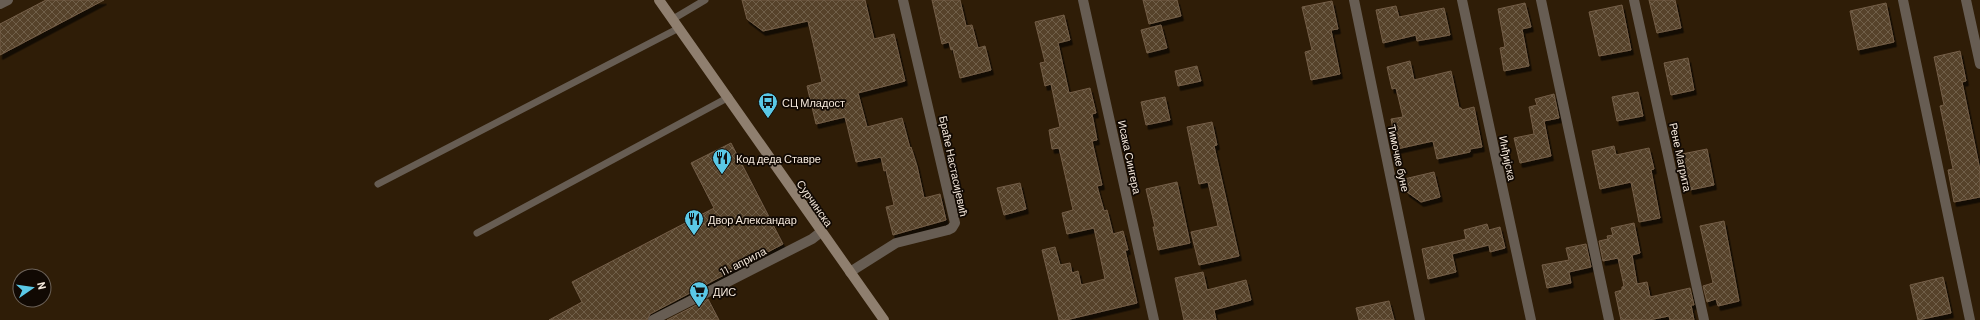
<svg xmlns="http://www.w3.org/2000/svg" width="1980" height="320" font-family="Barlow,sans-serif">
<defs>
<pattern id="building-cross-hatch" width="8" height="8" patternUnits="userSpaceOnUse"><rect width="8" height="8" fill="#57432c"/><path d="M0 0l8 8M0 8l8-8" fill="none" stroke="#705e4a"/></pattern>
<filter id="shadow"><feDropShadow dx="2.5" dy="4.5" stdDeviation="0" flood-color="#0009"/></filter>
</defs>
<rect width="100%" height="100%" fill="#2f1d07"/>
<g fill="url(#building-cross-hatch)" stroke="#745e47" filter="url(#shadow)">
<polygon points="46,0 104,0 0,55 0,24"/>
<polygon points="742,0 865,0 874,39 894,34 905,81 858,93 867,127 902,118 910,148 911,147 917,166 924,198 940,194 946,220 893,235 886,207 894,205 886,170 884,171 881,157 856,162 845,117 816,124 807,86 822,82 808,21 763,31 747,19"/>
<polygon points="932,0 960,0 966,26 972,25 978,48 985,46 991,70 960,78 953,49 951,50 949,42 942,44"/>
<polygon points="1143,0 1177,0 1181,16 1149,24"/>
<polygon points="1649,0 1675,0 1681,28 1657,33"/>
<polygon points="1332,1 1338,29 1331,30 1340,74 1311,80 1305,52 1312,50 1302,7"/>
<polygon points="1525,3 1531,27 1522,29 1529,66 1504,71 1500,48 1505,47 1498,9"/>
<polygon points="1886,3 1894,42 1858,50 1850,11"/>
<polygon points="1622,5 1631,50 1599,56 1589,12"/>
<polygon points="1396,6 1399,17 1444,8 1450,35 1417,41 1416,35 1383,43 1376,10"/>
<polygon points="1064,15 1070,40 1058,43 1069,93 1090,88 1096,113 1092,114 1097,140 1092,141 1102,185 1097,186 1104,211 1107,210 1113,234 1123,231 1128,250 1125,250 1137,303 1066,320 1059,320 1042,250 1055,247 1060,265 1070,263 1072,273 1078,271 1081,285 1105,279 1094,228 1067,234 1062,213 1073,210 1059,148 1052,149 1049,130 1060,127 1051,84 1045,86 1040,63 1045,62 1035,22"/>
<polygon points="1161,25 1167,48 1147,53 1141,30"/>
<polygon points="1960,51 1966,81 1962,82 1980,170 1980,197 1954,202 1948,170 1953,169 1940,106 1944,105 1934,57"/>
<polygon points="1688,58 1694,90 1671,95 1664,63"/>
<polygon points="1410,61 1414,80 1451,71 1459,108 1461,108 1462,110 1474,107 1482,147 1470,149 1470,152 1437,159 1433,141 1397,149 1391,119 1403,117 1396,88 1392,89 1387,67"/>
<polygon points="1197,66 1201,81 1178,86 1175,71"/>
<polygon points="1638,92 1643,116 1617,121 1612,97"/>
<polygon points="1554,94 1559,118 1544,121 1551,156 1520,163 1514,138 1534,134 1529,107 1537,105 1535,99"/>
<polygon points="1165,97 1170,120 1146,125 1141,102"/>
<polygon points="1212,122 1217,145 1214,146 1239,256 1199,265 1191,232 1218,226 1208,182 1199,184 1187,127"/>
<polygon points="731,143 783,244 650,314 647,320 549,320 582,302 572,282 714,208 691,163"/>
<polygon points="1614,146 1616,155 1649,148 1654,169 1651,170 1660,218 1639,222 1631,182 1600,189 1592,151"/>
<polygon points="1707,149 1714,185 1690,190 1682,154"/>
<polygon points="1434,172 1440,197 1421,202 1407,192 1404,179"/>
<polygon points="1177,182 1190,243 1158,250 1153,227 1155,227 1146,189"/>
<polygon points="1020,183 1026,209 1004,215 997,188"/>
<polygon points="1724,221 1739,301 1718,306 1716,299 1707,302 1703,286 1713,283 1700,226"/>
<polygon points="1634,223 1640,253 1632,255 1637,284 1647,282 1650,297 1690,288 1694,305 1691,305 1694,320 1670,320 1669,316 1649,320 1621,320 1615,292 1622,290 1622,287 1624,286 1618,258 1603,261 1599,241 1608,239 1607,236 1613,235 1611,228"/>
<polygon points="1487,224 1489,230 1500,227 1505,248 1490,252 1489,245 1452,254 1456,272 1428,279 1422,249 1466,239 1464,230"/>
<polygon points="1586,244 1591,267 1569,272 1571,283 1547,288 1542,265 1569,260 1566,248"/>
<polygon points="1203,272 1207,290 1246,280 1251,300 1214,310 1216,320 1184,320 1175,278"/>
<polygon points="1943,277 1951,313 1918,320 1910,285"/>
<polygon points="708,299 719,320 667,320"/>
<polygon points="1389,301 1394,320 1359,320 1356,308"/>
</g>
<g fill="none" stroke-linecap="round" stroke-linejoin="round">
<g stroke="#675d53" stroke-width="7">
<polyline points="673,19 705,0"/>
<polyline points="378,184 679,28"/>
<polyline points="477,233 729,97"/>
</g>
<g stroke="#675d53" stroke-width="10">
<polyline points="1083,0 1154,320"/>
<polyline points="1354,0 1420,320"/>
<polyline points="1462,0 1531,320"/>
<polyline points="1541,0 1609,320"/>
<polyline points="1634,0 1704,320"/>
<polyline points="1903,0 1970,320"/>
<polyline points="1966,0 1980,64"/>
<polyline points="0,4 8,0"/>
<polyline points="850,272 896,243 948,230 952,228 955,223 903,0"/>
<polyline points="653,320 812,239 821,232"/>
</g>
<polyline stroke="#8f7f6f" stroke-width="10" points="659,0 884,320"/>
</g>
<defs>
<g id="bus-pin" transform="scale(1)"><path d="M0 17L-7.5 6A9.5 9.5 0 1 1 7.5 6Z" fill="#5ac8e6" stroke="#110903"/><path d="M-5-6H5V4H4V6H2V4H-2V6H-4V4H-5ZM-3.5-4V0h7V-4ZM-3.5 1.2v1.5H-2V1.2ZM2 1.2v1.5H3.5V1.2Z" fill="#111"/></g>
<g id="restaurant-pin" transform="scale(1)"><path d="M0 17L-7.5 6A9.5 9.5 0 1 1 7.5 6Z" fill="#5ac8e6" stroke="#110903"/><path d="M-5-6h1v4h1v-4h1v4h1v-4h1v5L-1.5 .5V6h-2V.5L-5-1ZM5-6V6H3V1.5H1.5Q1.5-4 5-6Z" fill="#111"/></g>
<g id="supermarket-pin" transform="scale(1)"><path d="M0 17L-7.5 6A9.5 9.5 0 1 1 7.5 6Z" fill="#5ac8e6" stroke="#110903"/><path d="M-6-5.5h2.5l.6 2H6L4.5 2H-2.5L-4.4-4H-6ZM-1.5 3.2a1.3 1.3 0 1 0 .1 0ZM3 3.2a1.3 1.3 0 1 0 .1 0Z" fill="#111"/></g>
</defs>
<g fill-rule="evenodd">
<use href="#bus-pin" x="768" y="102"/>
<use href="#restaurant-pin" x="722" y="158"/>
<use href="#restaurant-pin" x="694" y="219"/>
<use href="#supermarket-pin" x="699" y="291"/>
</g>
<g text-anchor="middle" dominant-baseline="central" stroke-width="3.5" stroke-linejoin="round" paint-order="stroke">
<g font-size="11" fill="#f5e8db" stroke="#110903" text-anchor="start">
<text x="782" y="102">СЦ Младост</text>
<text x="736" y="158">Код деда Ставре</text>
<text x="708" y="219">Двор Александар</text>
<text x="713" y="291">ДИС</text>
</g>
<g font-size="11" fill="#f5e8db" stroke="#110903">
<text transform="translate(1130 157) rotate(78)">Исака Сингера</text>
<text transform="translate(1681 157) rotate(78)">Рене Магрита</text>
<text transform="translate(1399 158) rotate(78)">Тимочке буне</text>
<text transform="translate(1508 158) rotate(78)">Инђијска</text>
<text transform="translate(954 166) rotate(78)">Браће Настасијевић</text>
<text transform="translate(815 203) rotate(55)">Сурчинска</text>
<text transform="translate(743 261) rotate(-27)">11. априла</text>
</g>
</g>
<g transform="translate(32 288) rotate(77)"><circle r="19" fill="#110903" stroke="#6c6259"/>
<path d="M0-3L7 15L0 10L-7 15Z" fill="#5ac8e6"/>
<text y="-6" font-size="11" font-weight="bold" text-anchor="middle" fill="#f5e8db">N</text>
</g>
</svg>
